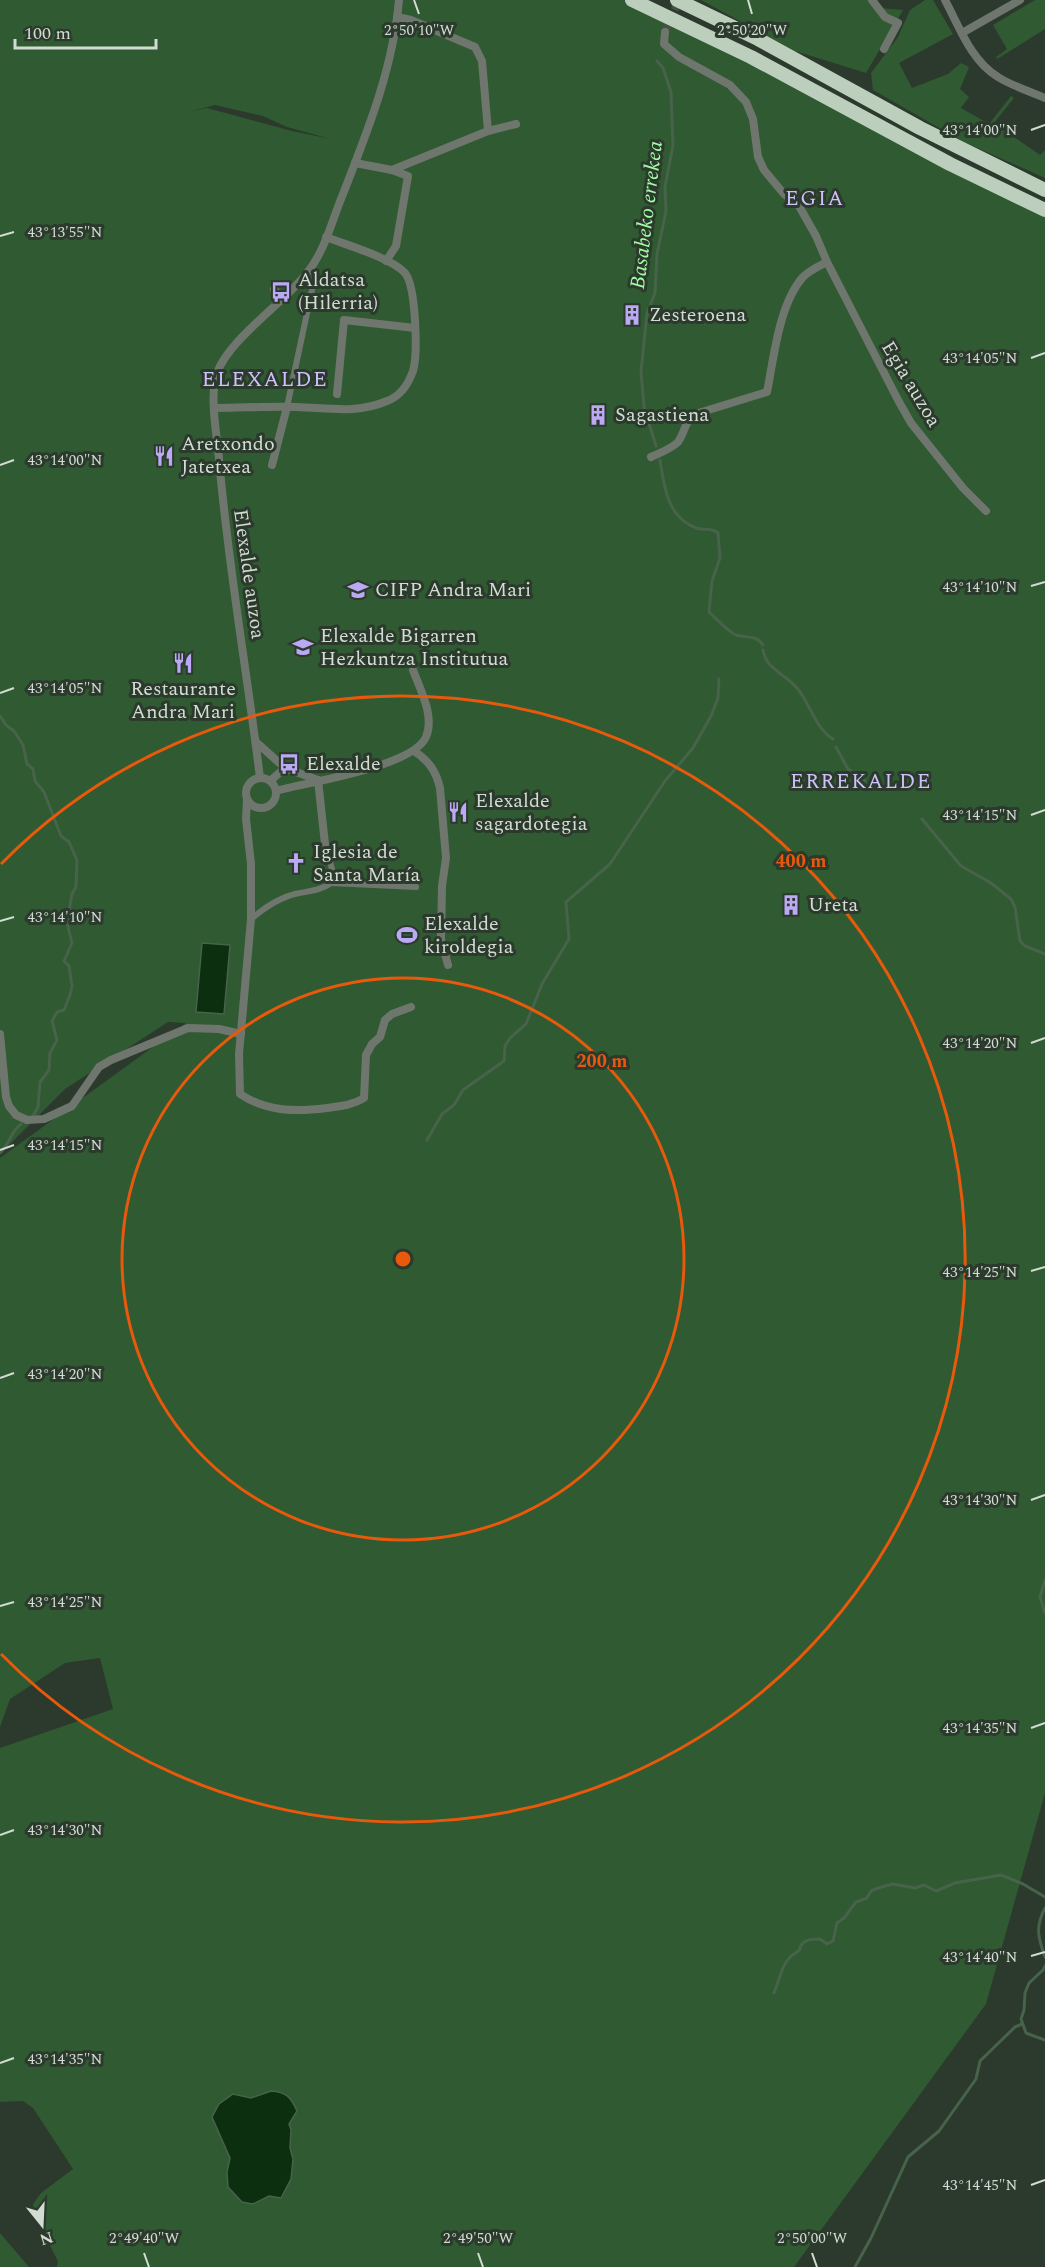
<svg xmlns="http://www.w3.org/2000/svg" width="1045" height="2267" font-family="Spectral,serif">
<rect width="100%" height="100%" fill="#2b3a2c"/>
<g fill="#305a32" fill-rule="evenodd">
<path d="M 0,0 L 632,0 L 1045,209 L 1045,1793 L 986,2004 L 794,2267 L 57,2267 L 58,2261 L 36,2219 L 33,2204 L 41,2193 L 73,2169 L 33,2108 L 23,2101 L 0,2102 L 0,1748 L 113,1709 L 100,1658 L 65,1663 L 10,1699 L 0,1727 L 0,1158 L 186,1023 L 168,1022 L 65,1089 L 0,1154 ZM 215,105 L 263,116 L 287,127 L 331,139 L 292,131 L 207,108 L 189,112 ZM 271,2091 L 291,2130 L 290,2148 L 293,2159 L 268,2196 L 253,2204 L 227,2172 L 230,2158 L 212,2117 L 233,2094 L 251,2098 Z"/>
<polygon points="701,0 870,0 879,8 903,10 866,73 795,51"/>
<polygon points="925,0 933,0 953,34 899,63 912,88 948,74 961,63 969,67 960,89 969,97 961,108 989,124 1011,96 1014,98 994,123 1040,155 1045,150 1045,178 964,142 873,90 871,73 898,37 910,10"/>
<polygon points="1035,0 1045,0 1045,29 997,59 996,57 1007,49 993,25"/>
<polygon points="0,2233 29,2267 0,2267"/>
</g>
<g fill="#0b2f0f" stroke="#47634a" stroke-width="1.5">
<polygon points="202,943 230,945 224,1014 196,1012"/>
<path d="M 271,2091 C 286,2092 291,2097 297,2111 L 289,2124 L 291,2130 L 290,2148 L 293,2159 L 291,2179 L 281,2198 L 269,2196 L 253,2204 L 242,2202 L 228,2187 L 227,2172 L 230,2158 L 212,2117 L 219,2104 L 233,2094 L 251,2098 Z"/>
</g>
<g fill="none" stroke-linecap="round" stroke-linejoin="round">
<g stroke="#47634a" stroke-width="3">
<polyline points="656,446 644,407 641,372 647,313 655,293 657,254 666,211 665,187 673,145 671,92 663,68 657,61"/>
<path d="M 660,460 C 664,486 667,517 696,528 C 704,531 711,527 718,533 L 720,558 L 712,581 L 709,612 C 716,618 727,631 736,635 C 746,638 757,635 763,645"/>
<path d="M 763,650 C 766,669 785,674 797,688 C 810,703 815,728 833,739"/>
<polyline points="0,716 6,725 14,731 23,745 27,764 33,769 35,781 44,792 61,836 69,842 77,860 76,887 72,894 67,923 72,943 64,961 69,966 72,986 70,995 64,1010 57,1012 52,1021 57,1040 50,1053 49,1070 40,1082 38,1107 33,1116"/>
<polyline points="836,747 848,769 865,781"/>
<polyline points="922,819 961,866 991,883 1011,899 1015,907 1020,941 1025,946 1045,954"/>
<polyline points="427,1140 442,1114 454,1105 463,1090 504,1061 505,1046 510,1038 526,1024 542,984 569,939 566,902 610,864 665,781 693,748 711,716 718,698 719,679"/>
<path d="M 0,1153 C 9,1145 11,1131 21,1124"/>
<polyline points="1045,1580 1040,1597 1045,1613"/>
<path d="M 1045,1908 C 1035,1927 1038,1938 1045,1957"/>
<polyline points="1045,1966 1043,1970 1029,1983 1025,1993 1024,2010 1021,2019 1026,2033 1045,2040"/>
<path d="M 774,1993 C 781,1977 781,1961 797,1952 C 804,1947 797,1950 802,1944 C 807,1938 814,1940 820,1939 L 827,1944 L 833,1941 L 837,1923 L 844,1918 L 856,1902 L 867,1898 L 871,1891 L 878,1888 L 893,1884 L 915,1888 L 924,1885 L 936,1891 L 955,1883 L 1001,1875 L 1023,1884 L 1045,1897"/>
<polyline points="855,2267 871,2238 908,2157 939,2131 976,2079 980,2061 1015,2027 1022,2024"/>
</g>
<polyline stroke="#445245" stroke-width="8" stroke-dasharray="8 4" stroke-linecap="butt" points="665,32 679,0"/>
<g stroke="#6f766e" stroke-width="6">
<polyline points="287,407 313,285 306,275"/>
<polyline points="331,883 416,887"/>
<path d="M 251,919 C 264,908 278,898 295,894 C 308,891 320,891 331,883 L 332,869 L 325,844"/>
</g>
<g stroke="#6f766e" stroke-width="8">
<polyline points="872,0 885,17 898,23 884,49"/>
<path d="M 945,0 C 959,26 971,61 998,77 C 1012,86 1029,91 1045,98"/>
<polyline points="397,17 411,20 475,47 482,61 488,131"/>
<polyline points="665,32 664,44 679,57 730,85 746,102 753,119 758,157 764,170 784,194 799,206 816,236 827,262 898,400 911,423 963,488 986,511"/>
<polyline points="962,33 1020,0"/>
<polyline points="355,163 392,170 408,176 396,246 386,261"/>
<polyline points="392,170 488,131 516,124"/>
<polyline points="274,289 282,299"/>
<polyline points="337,394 344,320 415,328"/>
<path d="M 214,408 C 242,408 269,406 297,407 C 329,408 357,414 387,401 C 401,396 408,385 413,371 C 418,354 416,286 405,273 C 392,258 346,245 326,237"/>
<path d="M 651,457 C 660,453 671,449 678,442 C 684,434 685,423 692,415 L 767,392 C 774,357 779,304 803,277 C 810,270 819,266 827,262"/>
<polyline points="272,465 287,407"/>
<polyline points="256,742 285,768 318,780"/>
<path d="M 414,751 C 429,761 436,771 440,788 L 446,858 L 442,886 L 441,939 L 448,965"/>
<path d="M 260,778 C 247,671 228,566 219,459 C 217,435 209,396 217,373 C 229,339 284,303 307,273 C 324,252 331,224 341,199 C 366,135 393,70 399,0"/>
<circle cx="261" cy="793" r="15"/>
<polyline points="318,780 325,844"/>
<polyline points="270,781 285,768"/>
<path d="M 276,791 C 307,782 413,767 426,737 C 435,716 420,689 413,670"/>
<path d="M 247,799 L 246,819 L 251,864 L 251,919 L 239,1054 L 240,1094 C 267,1112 296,1112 327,1108 C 340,1106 353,1105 364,1098 L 366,1055 L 372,1044 L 380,1037 L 385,1020 L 392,1014 L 411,1007"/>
<polyline points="0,1034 6,1097 9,1106 16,1115 27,1120 44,1119 72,1106 99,1067 111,1060 188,1028 219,1029 241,1034"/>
</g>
<g stroke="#bccebc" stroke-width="14">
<polyline points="632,0 751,57 950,164 1045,210"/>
<polyline points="677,0 758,39 920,128 1045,190"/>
</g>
</g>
<path fill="none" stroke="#d2dcd2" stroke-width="2" d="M 414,0 L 419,14M 748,0 L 752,14M 1031,130 L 1045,125M 0,236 L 14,232M 1031,358 L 1045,353M 0,465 L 14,460M 1031,586 L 1045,582M 0,693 L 14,688M 1031,815 L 1045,810M 0,921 L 14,917M 1031,1043 L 1045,1038M 0,1150 L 14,1145M 1031,1271 L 1045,1267M 0,1378 L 14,1373M 1031,1500 L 1045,1495M 0,1606 L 14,1602M 1031,1728 L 1045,1723M 0,1835 L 14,1830M 1031,1956 L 1045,1952M 0,2063 L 14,2058M 1031,2185 L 1045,2180M 144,2253 L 149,2267M 478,2253 L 483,2267M 812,2253 L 817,2267"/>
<g fill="none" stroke="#e8590c" stroke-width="3">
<circle cx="403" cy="1259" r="281"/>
<path d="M1 864A563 563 0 1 1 1 1654"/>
</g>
<defs>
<g id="bus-bare" transform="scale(1.62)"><path d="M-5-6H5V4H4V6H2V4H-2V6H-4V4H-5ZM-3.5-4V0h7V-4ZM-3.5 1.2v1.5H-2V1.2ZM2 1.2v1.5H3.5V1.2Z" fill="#bca9f5" stroke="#2b3a2c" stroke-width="2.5" paint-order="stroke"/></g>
<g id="building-bare" transform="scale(1.62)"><path d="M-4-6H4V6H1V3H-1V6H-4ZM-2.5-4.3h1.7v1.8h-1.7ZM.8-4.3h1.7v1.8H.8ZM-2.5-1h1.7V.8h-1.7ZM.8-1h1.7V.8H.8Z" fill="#bca9f5" stroke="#2b3a2c" stroke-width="2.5" paint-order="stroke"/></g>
<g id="restaurant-bare" transform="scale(1.62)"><path d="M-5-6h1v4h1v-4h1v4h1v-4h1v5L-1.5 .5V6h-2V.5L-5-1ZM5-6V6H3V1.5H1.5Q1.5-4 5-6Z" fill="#bca9f5" stroke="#2b3a2c" stroke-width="2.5" paint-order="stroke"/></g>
<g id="university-bare" transform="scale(1.62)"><path d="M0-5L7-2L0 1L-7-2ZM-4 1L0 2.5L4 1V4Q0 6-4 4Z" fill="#bca9f5" stroke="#2b3a2c" stroke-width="2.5" paint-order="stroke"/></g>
<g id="school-bare" transform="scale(1.62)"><path d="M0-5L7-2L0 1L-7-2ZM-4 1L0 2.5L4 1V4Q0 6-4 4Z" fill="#bca9f5" stroke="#2b3a2c" stroke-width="2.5" paint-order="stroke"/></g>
<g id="church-bare" transform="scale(1.62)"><path d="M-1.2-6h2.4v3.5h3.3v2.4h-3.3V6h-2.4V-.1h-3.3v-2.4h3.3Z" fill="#bca9f5" stroke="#2b3a2c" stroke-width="2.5" paint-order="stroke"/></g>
<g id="stadium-bare" transform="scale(1.62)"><path d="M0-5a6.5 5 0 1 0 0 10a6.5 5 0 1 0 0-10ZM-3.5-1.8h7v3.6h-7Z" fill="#bca9f5" stroke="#2b3a2c" stroke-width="2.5" paint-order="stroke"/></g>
</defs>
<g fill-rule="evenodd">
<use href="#bus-bare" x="281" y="292"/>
<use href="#building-bare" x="632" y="315"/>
<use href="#building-bare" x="598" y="415"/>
<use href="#restaurant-bare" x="164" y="456"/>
<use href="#university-bare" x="358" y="590"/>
<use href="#school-bare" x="303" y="647"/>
<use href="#restaurant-bare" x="183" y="663"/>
<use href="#bus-bare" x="289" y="764"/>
<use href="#restaurant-bare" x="458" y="812"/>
<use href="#church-bare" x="296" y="863"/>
<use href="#building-bare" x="791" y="905"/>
<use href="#stadium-bare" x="407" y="935"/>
</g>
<g text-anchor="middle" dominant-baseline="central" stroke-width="6" stroke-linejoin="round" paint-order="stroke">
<g font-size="20" fill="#d2dcd2" stroke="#2b3a2c" text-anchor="start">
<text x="298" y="280">Aldatsa<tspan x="298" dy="23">(Hilerria)</tspan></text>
<text x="649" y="315">Zesteroena</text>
<text x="615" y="415">Sagastiena</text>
<text x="181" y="444">Aretxondo<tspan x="181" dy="23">Jatetxea</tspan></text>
<text x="375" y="590">CIFP Andra Mari</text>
<text x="320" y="636">Elexalde Bigarren<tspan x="320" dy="23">Hezkuntza Institutua</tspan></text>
<text x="183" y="689" text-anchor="middle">Restaurante<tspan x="183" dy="23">Andra Mari</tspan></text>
<text x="306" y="764">Elexalde</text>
<text x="475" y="801">Elexalde<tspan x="475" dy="23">sagardotegia</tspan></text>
<text x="313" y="852">Iglesia de<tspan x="313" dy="23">Santa María</tspan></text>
<text x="808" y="905">Ureta</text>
<text x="424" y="924">Elexalde<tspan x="424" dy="23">kiroldegia</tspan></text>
</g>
<g font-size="20" fill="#d2dcd2" stroke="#2b3a2c">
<text transform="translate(911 384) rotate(59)">Egia auzoa</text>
<text transform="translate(249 574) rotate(82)">Elexalde auzoa</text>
</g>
<g font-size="21" letter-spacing="1.5" fill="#cfc2fb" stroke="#2b3a2c">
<text x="815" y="199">EGIA</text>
<text x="265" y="380">ELEXALDE</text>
<text x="861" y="782">ERREKALDE</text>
</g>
<g font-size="21" font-style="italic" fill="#a3fda6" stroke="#2b3a2c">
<text transform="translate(647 215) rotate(-83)">Basabeko errekea</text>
</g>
</g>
<g font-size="15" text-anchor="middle" fill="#d2dcd2" stroke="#2b3a2c" stroke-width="6" stroke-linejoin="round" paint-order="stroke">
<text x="419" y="35">2°50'10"W</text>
<text x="752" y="35">2°50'20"W</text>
<text x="980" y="135">43°14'00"N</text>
<text x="65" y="237">43°13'55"N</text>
<text x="980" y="363">43°14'05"N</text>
<text x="65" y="465">43°14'00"N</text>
<text x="980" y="592">43°14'10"N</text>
<text x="65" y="693">43°14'05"N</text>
<text x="980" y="820">43°14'15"N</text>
<text x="65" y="922">43°14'10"N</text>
<text x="980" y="1048">43°14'20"N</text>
<text x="65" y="1150">43°14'15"N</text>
<text x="980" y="1277">43°14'25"N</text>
<text x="65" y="1379">43°14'20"N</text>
<text x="980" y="1505">43°14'30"N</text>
<text x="65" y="1607">43°14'25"N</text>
<text x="980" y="1733">43°14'35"N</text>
<text x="65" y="1835">43°14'30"N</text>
<text x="980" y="1962">43°14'40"N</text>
<text x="65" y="2064">43°14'35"N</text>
<text x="980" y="2190">43°14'45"N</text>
<text x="144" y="2243">2°49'40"W</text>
<text x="478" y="2243">2°49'50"W</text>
<text x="812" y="2243">2°50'00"W</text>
</g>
<circle cx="403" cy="1259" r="9" fill="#e8590c" stroke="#2b3a2c" stroke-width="3"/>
<g font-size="18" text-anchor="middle" font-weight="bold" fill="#e8590c" stroke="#2b3a2c" stroke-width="6" stroke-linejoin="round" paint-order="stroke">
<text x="801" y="867">400 m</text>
<text x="602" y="1067">200 m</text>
</g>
<g transform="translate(42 2225) rotate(162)" stroke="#2b3a2c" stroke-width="4.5" paint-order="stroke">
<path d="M0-4.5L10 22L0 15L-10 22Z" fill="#d2dcd2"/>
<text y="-9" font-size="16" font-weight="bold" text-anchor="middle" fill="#d2dcd2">N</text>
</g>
<path d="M15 39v9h141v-9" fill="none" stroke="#d2dcd2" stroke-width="3"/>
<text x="24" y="39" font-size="18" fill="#d2dcd2" stroke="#2b3a2c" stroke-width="4.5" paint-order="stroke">100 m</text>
</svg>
